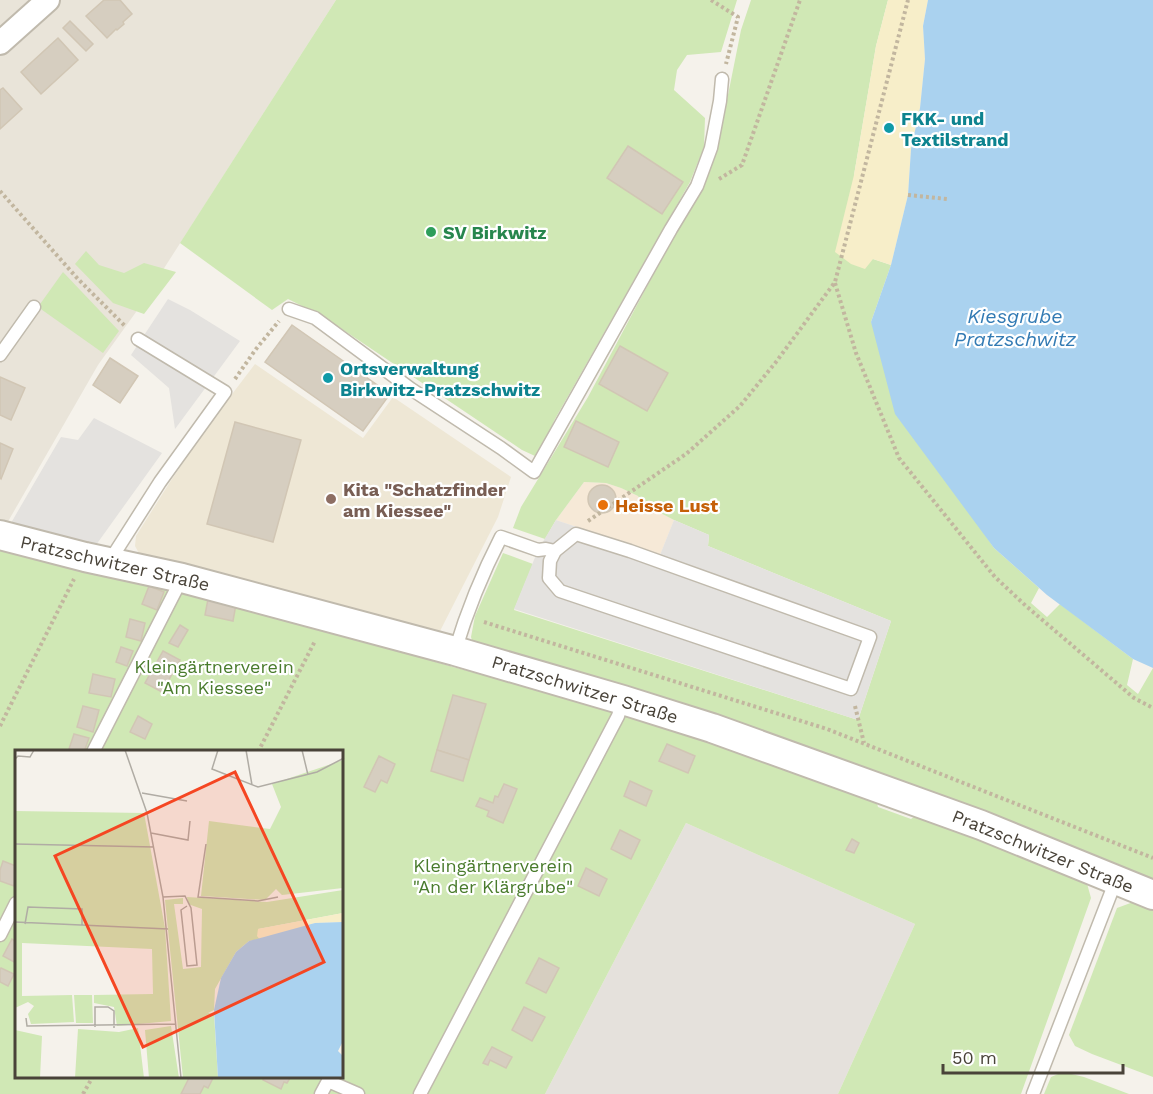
<svg xmlns="http://www.w3.org/2000/svg" width="1153" height="1094" font-family="'Work Sans',sans-serif">
<rect width="100%" height="100%" fill="#f5f2eb"/>
<polygon fill="#e9e4d9" points="0,0 336,0 136,312 98,365 6,525 0,524"/>
<polygon fill="#f6e9d7" points="584,482 606,483 621,488 638,496 644,504 674,520 660,555 556,520"/>
<polygon fill="#e5e1dc" points="686,823 915,924 838,1094 545,1094"/>
<polygon fill="#eee7d5" points="255,364 363,438 393,397 511,477 498,517 438,635 141,557 135,546 136,536 170,482 207,427"/>
<g fill="#d0e8b5" fill-rule="evenodd">
<polygon points="336,0 737,0 721,52 687,55 677,70 674,90 705,118 704,147 690,182 555,419 542,448 535,456 522,450 324,317 288,299 272,310 180,243"/>
<polygon points="751,0 888,0 876,46 854,175 873,259 891,265 871,322 981,529 994,548 1039,588 1031,603 1047,617 1060,604 1133,659 1127,685 1138,694 1153,668 1153,884 474,647 471,637 475,616 503,553 533,564 514,610 858,720 891,621 708,546 709,535 674,520 643,504 638,496 621,488 606,483 584,482 556,520 545,539 513,528 521,507 588,397 677,230 702,188 718,145 741,30"/>
<polygon points="86,251 99,265 124,273 144,263 176,272 144,314 113,303 75,264"/>
<polygon points="63,272 119,331 103,353 38,307"/>
<path d="M 0,548 L 175,585 L 453,667 L 613,708 L 875,796 L 878,807 L 911,819 L 919,813 L 1086,880 L 1091,898 L 1021,1094 L 838,1094 L 915,924 L 686,823 L 545,1094 L 0,1094 ZM 16,752 L 342,752 L 342,1078 L 16,1078 Z"/>
<polygon points="1136,901 1153,908 1153,1077 1092,1054 1075,1046 1069,1035 1117,908"/>
<polygon points="1063,1072 1084,1077 1129,1094 1044,1094 1051,1077"/>
</g>
<polygon fill="#f7eec9" points="888,0 928,0 923,26 925,59 920,108 911,149 908,195 891,265 873,259 865,269 851,264 835,252 854,175 876,46"/>
<g fill="#e4e2df">
<polygon points="168,299 190,310 240,341 175,429 169,388 131,355"/>
<polygon points="94,418 162,453 96,545 11,523 61,437 78,440"/>
<polygon points="556,520 660,555 674,520 709,535 708,546 891,621 858,720 514,609 538,550"/>
</g>
<polygon fill="#aad2ef" points="928,0 1153,0 1153,668 1133,659 1047,595 994,548 895,414 871,322 891,265 908,195 911,149 920,108 925,59 923,26"/>
<g fill="#d6cec0" stroke="#d1c6b4" stroke-width="1.5">
<polygon points="104,0 120,0 132,14 123,22 124,24 117,30 116,29 107,38 86,16"/>
<polygon points="70,21 93,44 86,51 63,28"/>
<polygon points="58,38 78,60 41,94 21,72"/>
<polygon points="3,88 22,109 0,129 0,90"/>
<polygon points="628,146 683,182 662,214 607,178"/>
<polygon points="292,325 390,394 363,431 265,362"/>
<polygon points="620,346 668,373 647,411 599,384"/>
<polygon points="110,358 138,376 120,403 93,385"/>
<polygon points="0,377 25,388 11,420 0,415"/>
<polygon points="576,421 619,442 608,467 564,447"/>
<polygon points="235,422 301,440 273,542 207,524"/>
<polygon points="0,443 13,449 1,479 0,478"/>
<circle cx="602" cy="499" r="14"/>
<polygon points="149,586 164,592 157,610 142,604"/>
<polygon points="208,599 236,604 233,621 205,615"/>
<polygon points="130,619 145,623 141,641 126,637"/>
<polygon points="180,625 188,630 178,647 169,643"/>
<polygon points="121,647 133,651 127,666 116,662"/>
<polygon points="163,651 180,660 162,692 145,683"/>
<polygon points="93,674 115,679 111,697 89,693"/>
<polygon points="453,695 486,704 469,760 437,750"/>
<polygon points="83,706 99,710 93,732 77,727"/>
<polygon points="138,716 152,724 145,739 130,732"/>
<polygon points="74,734 89,738 84,752 68,752"/>
<polygon points="667,744 695,756 688,773 659,761"/>
<polygon points="437,750 469,760 463,781 431,771"/>
<polygon points="379,756 395,764 387,783 381,780 375,792 364,787"/>
<polygon points="630,781 652,791 646,806 624,796"/>
<polygon points="504,784 517,789 503,823 487,816 489,811 476,806 480,798 493,803 495,796 498,797"/>
<polygon points="620,830 640,840 631,859 611,849"/>
<polygon points="852,839 859,843 854,853 846,850"/>
<polygon points="3,861 16,866 16,877 14,886 0,881 0,870"/>
<polygon points="586,868 607,879 599,896 578,886"/>
<polygon points="12,939 16,942 16,963 3,956"/>
<polygon points="539,958 559,968 546,993 526,983"/>
<polygon points="1,968 14,974 8,986 0,982 0,970"/>
<polygon points="524,1007 545,1017 532,1041 512,1030"/>
<polygon points="492,1047 512,1057 506,1068 490,1060 488,1065 483,1063"/>
<polygon points="189,1078 213,1078 208,1088 204,1086 200,1094 181,1094"/>
<polygon points="264,1078 290,1078 287,1083 284,1082 281,1089 263,1080"/>
</g>
<g fill="none" stroke-linecap="round" stroke-linejoin="round">
<g stroke="#c0baad" stroke-width="15">
<g id="service">
<polyline points="289,309 315,318 411,389 501,448 534,472 671,229 697,186 711,148 720,101 722,79"/>
<polyline points="0,355 34,307"/>
<polygon points="576,534 630,551 870,637 851,689 560,591 549,578 550,561 555,551"/>
<polyline points="109,562 160,482 225,392 138,339"/>
<path d="M 455,651 C 467,611 482,574 501,537 L 538,550 L 546,549 L 555,551"/>
<polyline points="93,752 182,578"/>
<polyline points="0,935 16,903"/>
<polyline points="321,1094 328,1081 358,1094"/>
<polyline points="420,1094 618,716 623,700"/>
<polyline points="1033,1094 1116,880"/>
</g>
</g>
<g stroke="#c0baad" stroke-width="26">
<polyline id="minor" points="0,43 48,0"/>
</g>
<g stroke="#c0baad" stroke-width="32">
<polyline id="tertiary" points="0,535 85,557 182,578 455,651 623,700 712,728 981,825 1153,895"/>
</g>
<g stroke="#c2b69f" stroke-width="4" stroke-dasharray="3 3" stroke-linecap="butt">
<polyline points="711,0 738,17 726,64"/>
<polyline points="719,179 742,165 800,0"/>
<polyline points="0,191 77,278 126,327"/>
<polyline points="908,195 947,199"/>
<polyline points="835,283 856,353 899,458 995,577 1026,606 1134,698 1153,708"/>
<polyline points="235,379 256,349 279,321"/>
<polyline points="588,521 686,454 740,406 776,362 835,282 908,0"/>
<polyline points="484,622 827,729 1153,858"/>
<polyline points="855,706 864,743"/>
<polyline points="0,726 74,579"/>
<polyline points="258,752 315,641"/>
<polyline points="83,1094 92,1078"/>
</g>
<use href="#service" stroke="#fff" stroke-width="12"/>
<use href="#minor" stroke="#fff" stroke-width="22"/>
<use href="#tertiary" stroke="#fff" stroke-width="28"/>
</g>
<g fill="#0f9aa8" stroke="#fff" stroke-width="2">
<circle cx="889" cy="128" r="6"/>
<circle cx="328" cy="378" r="6"/>
</g>
<circle fill="#2e9e5b" stroke="#fff" stroke-width="2" cx="431" cy="232" r="6"/>
<circle fill="#8d6e63" stroke="#fff" stroke-width="2" cx="331" cy="499" r="6"/>
<circle fill="#e8710a" stroke="#fff" stroke-width="2" cx="603" cy="505" r="6"/>
<g text-anchor="middle" dominant-baseline="central" stroke-width="4.5" stroke-linejoin="round" paint-order="stroke">
<g font-size="18" font-weight="bold" fill="#0d838f" stroke="#fff" text-anchor="start">
<text x="901" y="118">FKK- und<tspan x="901" dy="21">Textilstrand</tspan></text>
<text x="340" y="368">Ortsverwaltung<tspan x="340" dy="21">Birkwitz-Pratzschwitz</tspan></text>
</g>
<g font-size="18" font-weight="bold" fill="#27864d" stroke="#fff" text-anchor="start">
<text x="443" y="232">SV Birkwitz</text>
</g>
<g font-size="18" font-weight="bold" fill="#785e54" stroke="#fff" text-anchor="start">
<text x="343" y="489">Kita "Schatzfinder<tspan x="343" dy="21">am Kiessee"</tspan></text>
</g>
<g font-size="18" font-weight="bold" fill="#c56008" stroke="#fff" text-anchor="start">
<text x="615" y="505">Heisse Lust</text>
</g>
<g font-size="18" fill="#494339" stroke="#fff">
<text transform="translate(115 563) rotate(13)">Pratzschwitzer Straße</text>
<text transform="translate(585 689) rotate(17)">Pratzschwitzer Straße</text>
<text transform="translate(1043 851) rotate(22)">Pratzschwitzer Straße</text>
</g>
<g font-size="18" fill="#497b2c" stroke="#fff">
<text x="214" y="666">Kleingärtnerverein<tspan x="214" dy="21">"Am Kiessee"</tspan></text>
<text x="493" y="865">Kleingärtnerverein<tspan x="493" dy="21">"An der Klärgrube"</tspan></text>
</g>
<g font-size="20" font-style="italic" fill="#337bb4" stroke="#fff">
<text x="1015" y="316">Kiesgrube<tspan x="1015" dy="23">Pratzschwitz</tspan></text>
</g>
</g>
<g transform="translate(15 750)">
<rect width="328" height="328" fill="#f5f2eb"/>
<path d="M 328,10 L 328,138 L 267,145 L 261,139 L 250,150 L 186,146 L 194,71 L 255,79 L 266,57 L 257,34 ZM 0,61 L 129,63 L 150,178 L 156,271 L 102,276 L 99,257 L 79,253 L 79,245 L 138,244 L 137,199 L 7,193 L 7,246 L 57,245 L 59,272 L 16,274 L 13,264 L 19,256 L 13,252 L 0,258 L 0,279 ZM 328,140 L 328,163 L 243,179 L 245,190 L 234,191 L 221,202 L 200,239 L 199,260 L 193,263 L 199,264 L 203,328 L 168,328 L 150,150 L 168,148 L 168,154 L 159,154 L 168,219 L 186,217 L 187,159 L 173,154 L 172,147 L 252,152 ZM 59,245 L 77,245 L 78,273 L 61,273 ZM 156,276 L 164,328 L 134,328 L 130,280 ZM 123,278 L 129,328 L 60,328 L 63,279 L 104,282 ZM 0,280 L 27,286 L 25,328 L 0,328 Z" fill="#d0e8b5"/>
<path d="M 328,163 L 328,172 L 300,173 L 245,190 L 242,186 L 243,179 Z" fill="#f7eec9"/>
<path d="M 328,172 L 329,289 L 323,301 L 328,306 L 328,328 L 203,328 L 199,260 L 206,228 L 221,202 L 234,191 L 300,173 Z" fill="#aad2ef"/>
<path fill="none" stroke="#b0aca4" stroke-width="1.5" d="M 110,0 L 132,63 L 148,147 L 166,328M 203,0 L 197,19 L 243,37 L 302,22 L 329,8M 231,0 L 237,35M 287,0 L 293,25M 0,9 L 3,6 L 15,7 L 19,0M 127,43 L 172,51M 136,83 L 173,90 L 175,71M 0,94 L 139,97M 191,94 L 183,147 L 243,151 L 263,147M 148,147 L 170,146 L 176,158 L 182,215 L 172,216 L 166,160 L 172,156M 0,172 L 153,179M 10,174 L 13,157 L 67,159 L 67,175M 11,268 L 12,276 L 161,274M 80,277 L 80,257 L 93,257 L 99,261 L 99,278"/>
<path fill="#f54622" fill-opacity="0.15" stroke="#f54622" stroke-width="3" d="M 220,22 L 309,212 L 128,297 L 40,106 Z"/>
<rect width="328" height="328" fill="none" stroke="#494339" stroke-width="3"/>
</g>
<path d="M943 1064v9h180v-9" fill="none" stroke="#494339" stroke-width="3"/>
<text x="952" y="1064" font-size="18" fill="#494339" stroke="#ffffff" stroke-width="4.5" paint-order="stroke">50 m</text>
</svg>
